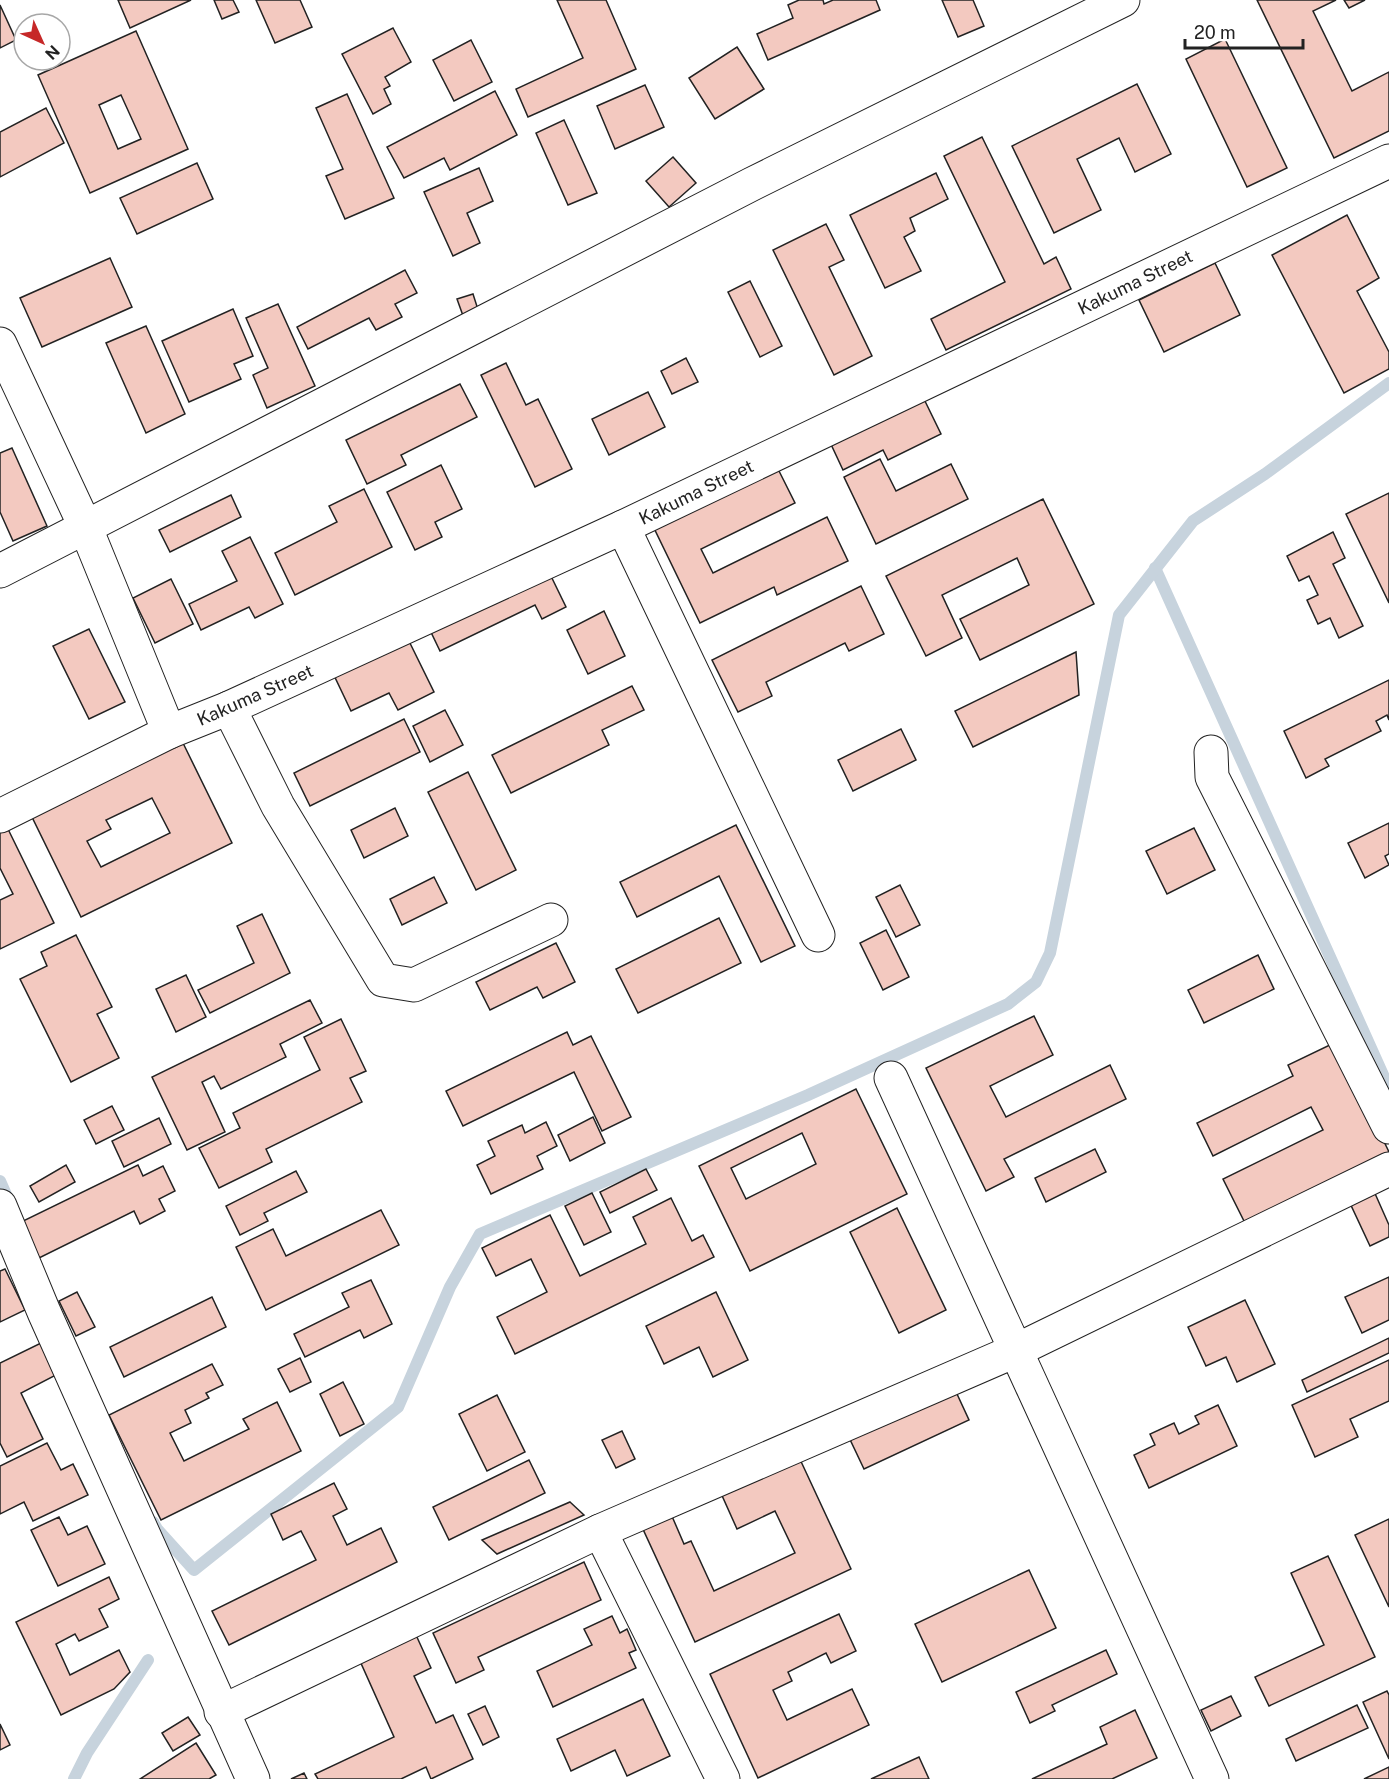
<svg xmlns="http://www.w3.org/2000/svg" width="1389" height="1779" font-family="'Public Sans',sans-serif">
<rect width="100%" height="100%" fill="#fff"/>
<g fill="none" stroke-linecap="round" stroke-linejoin="round">
<g stroke="#c7d3dd" stroke-width="12">
<polyline points="1155,568 1389,1088"/>
<polyline points="0,1181 11,1206"/>
<polyline points="153,1522 157,1529 194,1570 398,1407 450,1287 480,1234 808,1095 1008,1004 1036,982 1050,953 1119,615 1193,521 1265,474 1389,383"/>
<polyline points="74,1779 87,1753 148,1660"/>
</g>
</g>
<g fill="#f3c9c0" stroke="#222" stroke-width="1.5" fill-rule="evenodd">
<polygon points="118,0 191,0 130,28"/>
<polygon points="214,0 233,0 239,12 222,19"/>
<polygon points="256,0 300,0 312,27 275,43"/>
<polygon points="557,0 606,0 636,69 528,117 516,89 583,58"/>
<polygon points="799,0 823,0 824,4 833,0 876,0 880,10 768,60 757,34 793,18 788,5"/>
<polygon points="942,0 973,0 984,26 958,37"/>
<polygon points="1257,0 1336,0 1313,11 1352,91 1389,72 1389,131 1334,158"/>
<polygon points="1344,0 1365,0 1349,8"/>
<polygon points="0,5 16,40 0,48"/>
<polygon points="393,28 411,62 385,77 390,86 384,89 391,104 373,114 342,54"/>
<path d="M 136,31 L 188,149 L 90,193 L 38,75 ZM 121,95 L 141,139 L 118,149 L 99,105 Z"/>
<polygon points="1225,39 1287,168 1247,187 1186,59"/>
<polygon points="471,40 492,82 454,101 433,60"/>
<polygon points="737,47 764,89 715,119 689,78"/>
<polygon points="1137,84 1171,154 1135,172 1119,138 1077,159 1101,210 1054,233 1012,146"/>
<polygon points="645,85 664,127 615,149 597,106"/>
<polygon points="495,91 517,135 450,170 444,158 404,178 387,147"/>
<polygon points="347,94 394,198 345,219 326,176 343,169 316,108"/>
<polygon points="46,108 64,143 0,177 0,132"/>
<polygon points="564,120 597,193 568,205 536,133"/>
<polygon points="982,137 1044,264 1056,257 1071,289 946,350 931,319 1005,282 944,156"/>
<polygon points="673,157 696,183 669,207 646,181"/>
<polygon points="197,163 213,199 137,234 120,198"/>
<polygon points="479,168 493,201 467,213 480,243 453,256 424,192"/>
<polygon points="936,173 948,199 910,218 915,231 904,237 921,271 885,288 850,215"/>
<polygon points="1347,215 1379,278 1357,291 1389,352 1389,369 1344,393 1272,255"/>
<polygon points="826,224 844,260 829,267 872,356 834,375 773,250"/>
<polygon points="110,258 132,307 42,347 20,298"/>
<polygon points="1215,263 1240,315 1164,352 1139,300"/>
<polygon points="405,270 417,293 395,304 402,317 376,330 369,318 308,349 297,327"/>
<polygon points="750,281 782,346 760,357 728,292"/>
<polygon points="473,294 481,319 466,324 457,299"/>
<polygon points="278,304 315,386 267,408 253,375 268,368 246,318"/>
<polygon points="233,309 253,356 234,364 241,379 189,402 162,341"/>
<polygon points="146,326 185,414 146,433 106,343"/>
<polygon points="686,358 698,382 672,394 661,371"/>
<polygon points="506,363 526,405 538,399 572,469 535,487 481,375"/>
<polygon points="460,384 477,417 401,455 406,465 367,484 346,440"/>
<polygon points="648,392 665,427 609,455 592,419"/>
<polygon points="922,395 941,434 888,460 883,450 843,470 829,440"/>
<polygon points="12,448 47,526 13,541 0,512 0,453"/>
<polygon points="880,459 896,491 951,464 968,499 876,544 844,477"/>
<polygon points="775,463 795,503 701,549 713,573 827,517 848,561 777,595 774,587 700,623 652,524"/>
<polygon points="441,465 462,509 435,522 442,537 415,550 387,492"/>
<polygon points="364,489 392,547 295,595 275,553 337,522 329,506"/>
<polygon points="1389,493 1389,603 1346,514"/>
<polygon points="231,495 241,517 170,552 159,530"/>
<polygon points="1043,499 1094,604 980,660 960,619 1029,585 1017,558 942,595 962,638 926,656 886,576"/>
<polygon points="1333,532 1345,558 1333,564 1363,626 1339,638 1330,618 1318,624 1307,600 1318,595 1309,576 1299,581 1287,556"/>
<polygon points="250,537 283,604 255,618 249,607 201,630 189,604 237,581 222,551"/>
<polygon points="548,570 566,607 542,619 535,605 440,651 429,628"/>
<polygon points="171,579 193,624 155,643 133,598"/>
<polygon points="861,586 884,634 849,651 845,643 766,682 772,696 738,712 712,660"/>
<polygon points="604,611 625,656 588,674 567,630"/>
<polygon points="89,629 125,702 89,719 53,646"/>
<polygon points="405,633 434,692 398,710 389,693 351,711 331,669"/>
<polygon points="1076,652 1079,695 973,747 955,711"/>
<polygon points="1389,680 1389,720 1387,715 1376,721 1381,731 1325,759 1329,766 1306,778 1284,731"/>
<polygon points="632,686 644,710 602,730 609,745 511,793 492,755"/>
<polygon points="445,710 463,745 430,762 413,726"/>
<polygon points="404,719 420,752 310,806 294,773"/>
<polygon points="901,729 916,760 853,791 838,760"/>
<path d="M 182,741 L 232,843 L 81,917 L 31,815 ZM 152,798 L 170,833 L 101,867 L 87,841 L 111,829 L 106,820 Z"/>
<polygon points="468,772 516,870 476,890 428,792"/>
<polygon points="395,808 408,836 364,858 351,830"/>
<polygon points="1389,823 1389,854 1385,856 1389,865 1365,878 1348,843"/>
<polygon points="6,825 54,923 0,949 0,900 13,894 0,868 0,828"/>
<polygon points="736,825 795,946 761,962 719,876 637,917 620,882"/>
<polygon points="1194,828 1215,870 1167,894 1146,851"/>
<polygon points="434,877 447,903 402,925 390,899"/>
<polygon points="900,885 920,925 896,937 876,897"/>
<polygon points="262,914 290,973 210,1013 198,990 254,963 237,926"/>
<polygon points="719,918 741,963 638,1013 616,969"/>
<polygon points="886,930 909,977 883,990 860,943"/>
<polygon points="76,935 112,1007 97,1014 119,1058 71,1082 20,979 47,966 41,952"/>
<polygon points="556,943 575,982 543,998 537,987 490,1010 476,982"/>
<polygon points="1258,955 1274,989 1204,1023 1188,990"/>
<polygon points="186,975 206,1017 176,1032 156,989"/>
<polygon points="310,1000 322,1023 280,1044 286,1057 221,1089 214,1076 202,1082 225,1132 187,1150 152,1077"/>
<polygon points="1034,1016 1053,1055 990,1086 1006,1117 1110,1065 1126,1099 1004,1159 1014,1177 986,1191 926,1068"/>
<polygon points="341,1019 366,1071 350,1078 362,1102 266,1149 272,1162 219,1188 199,1148 240,1128 233,1113 320,1070 304,1037"/>
<polygon points="567,1032 573,1045 591,1036 631,1117 602,1131 574,1072 463,1126 446,1091"/>
<polygon points="1336,1042 1389,1152 1245,1223 1223,1179 1323,1130 1311,1107 1213,1156 1197,1123 1293,1076 1288,1065"/>
<path d="M 856,1089 L 907,1194 L 750,1271 L 699,1166 ZM 802,1133 L 816,1164 L 746,1199 L 731,1168 Z"/>
<polygon points="112,1106 124,1130 96,1144 84,1120"/>
<polygon points="593,1117 605,1143 570,1161 558,1135"/>
<polygon points="159,1118 171,1144 124,1167 112,1141"/>
<polygon points="546,1122 557,1146 537,1156 543,1169 491,1194 477,1165 495,1156 488,1141 522,1125 525,1133"/>
<polygon points="1095,1149 1106,1172 1046,1202 1035,1178"/>
<polygon points="66,1165 75,1182 39,1202 30,1186"/>
<polygon points="138,1165 143,1176 163,1166 175,1191 159,1199 165,1211 140,1224 134,1211 39,1258 21,1222"/>
<polygon points="646,1169 657,1190 610,1213 600,1192"/>
<polygon points="296,1171 307,1192 264,1213 268,1221 240,1235 226,1206"/>
<polygon points="1373,1189 1389,1225 1389,1237 1370,1246 1349,1201"/>
<polygon points="592,1193 611,1232 584,1245 565,1206"/>
<polygon points="671,1198 692,1241 703,1235 714,1257 515,1354 497,1317 547,1292 531,1259 496,1276 482,1248 550,1215 580,1276 646,1244 633,1217"/>
<polygon points="897,1208 946,1310 899,1333 850,1232"/>
<polygon points="381,1210 399,1245 266,1310 236,1247 273,1229 286,1256"/>
<polygon points="5,1269 25,1310 0,1322 0,1271"/>
<polygon points="1389,1277 1389,1320 1362,1333 1345,1297"/>
<polygon points="371,1280 392,1324 364,1338 360,1330 305,1357 294,1334 349,1307 342,1293"/>
<polygon points="77,1292 95,1327 76,1336 59,1301"/>
<polygon points="716,1292 748,1360 713,1377 699,1347 664,1364 646,1326"/>
<polygon points="212,1297 226,1327 124,1377 110,1347"/>
<polygon points="1245,1300 1275,1364 1237,1382 1226,1357 1206,1366 1188,1327"/>
<polygon points="1389,1338 1389,1353 1307,1392 1302,1380"/>
<polygon points="41,1343 56,1375 21,1393 43,1439 7,1457 0,1443 0,1363"/>
<polygon points="300,1358 311,1382 290,1392 278,1369"/>
<polygon points="1389,1360 1389,1401 1350,1419 1358,1437 1315,1457 1292,1405"/>
<polygon points="212,1364 223,1385 206,1393 209,1398 185,1410 191,1423 170,1433 184,1461 249,1429 243,1419 277,1402 301,1451 161,1520 109,1415"/>
<polygon points="951,1381 969,1420 864,1469 846,1431"/>
<polygon points="343,1382 364,1424 340,1436 320,1394"/>
<polygon points="497,1395 525,1452 487,1471 459,1414"/>
<polygon points="1218,1405 1237,1446 1149,1488 1134,1455 1155,1445 1150,1434 1174,1423 1179,1434 1199,1424 1195,1416"/>
<polygon points="622,1431 635,1459 616,1468 602,1440"/>
<polygon points="47,1443 61,1470 73,1464 88,1495 33,1521 24,1502 0,1514 0,1466"/>
<polygon points="798,1455 851,1569 695,1642 642,1527 671,1514 684,1544 691,1541 714,1591 795,1553 775,1511 737,1529 720,1491"/>
<polygon points="529,1460 545,1493 449,1540 433,1507"/>
<polygon points="334,1483 347,1509 333,1516 347,1545 381,1528 397,1562 229,1645 212,1611 316,1560 301,1531 283,1540 271,1514"/>
<polygon points="570,1502 584,1515 497,1554 482,1540"/>
<polygon points="59,1517 68,1535 87,1526 105,1564 58,1586 31,1530"/>
<polygon points="1389,1519 1389,1607 1355,1535"/>
<polygon points="1328,1556 1375,1657 1269,1706 1255,1677 1324,1645 1291,1573"/>
<polygon points="584,1562 601,1600 478,1657 484,1670 456,1683 433,1633"/>
<polygon points="1029,1570 1056,1628 942,1682 915,1624"/>
<polygon points="109,1577 119,1599 99,1609 108,1627 79,1641 75,1634 56,1644 70,1675 119,1650 130,1672 114,1689 61,1715 16,1622"/>
<polygon points="839,1614 856,1651 831,1663 826,1653 788,1672 792,1681 773,1690 787,1720 852,1689 869,1725 758,1778 710,1674"/>
<polygon points="612,1616 620,1633 627,1629 636,1650 629,1653 636,1668 553,1707 537,1671 592,1645 584,1629"/>
<polygon points="416,1635 431,1668 414,1676 436,1723 453,1715 473,1759 431,1779 426,1767 401,1779 318,1779 315,1774 394,1737 360,1661"/>
<polygon points="1106,1650 1117,1674 1052,1705 1055,1711 1030,1723 1016,1692"/>
<polygon points="1387,1691 1389,1695 1389,1759 1363,1702"/>
<polygon points="1231,1696 1241,1716 1211,1731 1201,1710"/>
<polygon points="643,1699 670,1756 627,1776 615,1750 571,1771 557,1739"/>
<polygon points="1357,1705 1368,1728 1296,1761 1286,1739"/>
<polygon points="485,1706 499,1737 483,1745 468,1714"/>
<polygon points="1135,1710 1157,1758 1112,1779 1032,1779 1107,1744 1100,1727"/>
<polygon points="188,1717 200,1735 173,1751 162,1733"/>
<polygon points="0,1724 10,1745 0,1750"/>
<polygon points="196,1743 216,1775 209,1779 140,1779"/>
<polygon points="919,1757 929,1779 871,1779"/>
<polygon points="1389,1767 1389,1779 1364,1779"/>
<polygon points="304,1773 307,1779 291,1779"/>
</g>
<g fill="none" stroke-linecap="round" stroke-linejoin="round">
<g stroke="#222" stroke-width="35">
<g id="street">
<polyline points="0,344 85,526 169,732"/>
<polyline points="623,527 818,935"/>
<polyline points="0,571 752,184 1123,0"/>
<polyline points="229,708 278,806 383,980 414,985 551,920"/>
<polyline points="1211,752 1212,777 1389,1127"/>
<polyline points="0,816 169,732 229,708 623,527 1389,161"/>
<polyline points="891,1078 1212,1779"/>
<polyline points="0,1206 44,1312 253,1779"/>
<polyline points="600,1531 723,1779"/>
<polyline points="221,1712 600,1531 1017,1350 1389,1169"/>
</g>
</g>
<use href="#street" stroke="#fff" stroke-width="33"/>
</g>
<g text-anchor="middle" dominant-baseline="central" stroke-width="4.5" stroke-linejoin="round" paint-order="stroke">
<g font-size="18" fill="#222" stroke="#fff">
<text transform="translate(1135 282) rotate(-26)">Kakuma Street</text>
<text transform="translate(696 492) rotate(-26)">Kakuma Street</text>
<text transform="translate(255 695) rotate(-24)">Kakuma Street</text>
</g>
</g>
<g transform="translate(42 42) rotate(135)"><circle r="28" fill="#ffffff" stroke="#a7a7a7" stroke-width="1.5"/>
<path d="M0-4.5L10 22L0 15L-10 22Z" fill="#c62828"/>
<text y="-9" font-size="16" font-weight="bold" text-anchor="middle" fill="#222222">N</text>
</g>
<path d="M1185 39v9h118v-9" fill="none" stroke="#222222" stroke-width="3"/>
<text x="1194" y="39" font-size="18" fill="#222222" stroke="#ffffff" stroke-width="4.5" paint-order="stroke">20 m</text>
</svg>
